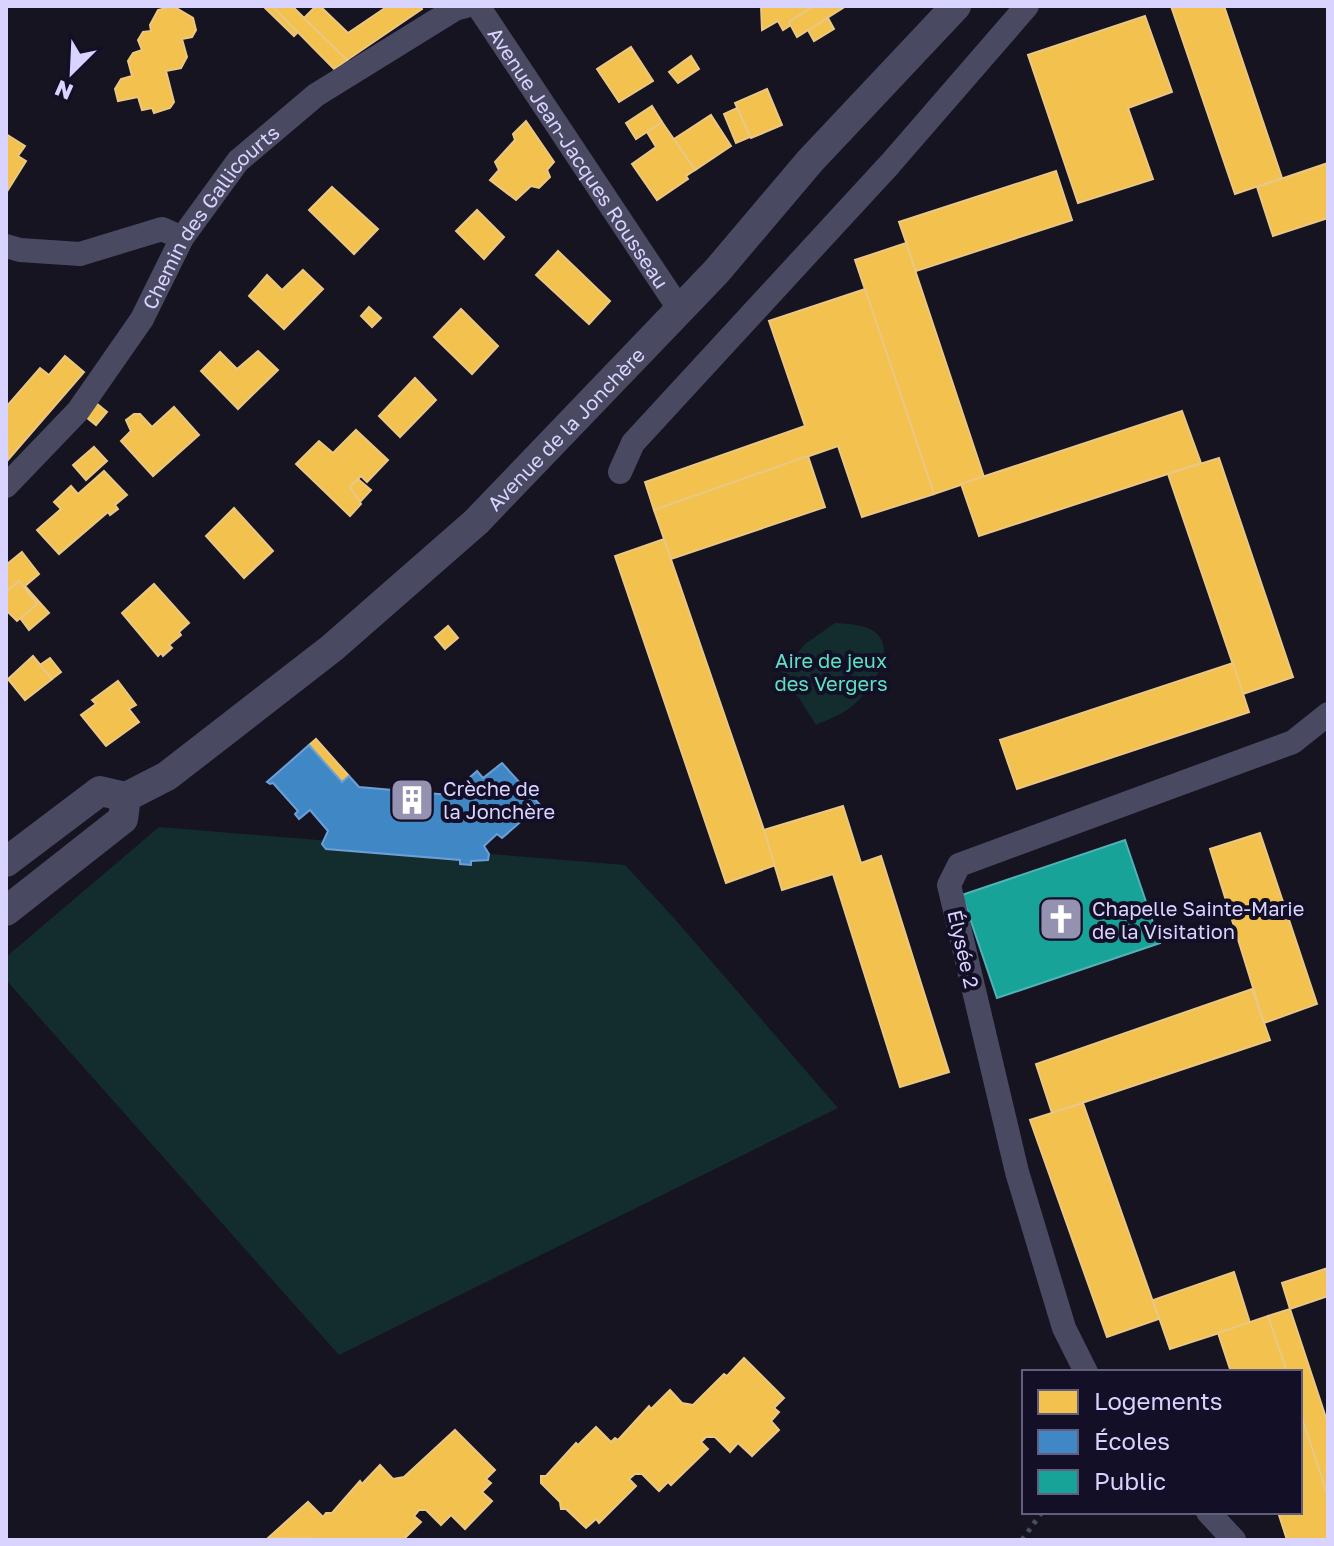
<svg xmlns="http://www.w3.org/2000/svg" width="1334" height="1546" font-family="'Golos Text',sans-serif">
<rect width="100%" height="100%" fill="#161421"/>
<g fill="#132c2d">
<path d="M 835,623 C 848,624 861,624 872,630 C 902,649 868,694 850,708 C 840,715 827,720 816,725 L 799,698 L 778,677 L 805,644 Z"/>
<polygon points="159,827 625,865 674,918 838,1108 339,1355 6,980 6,957"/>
</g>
<g fill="#f2c14e" stroke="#eac783" stroke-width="2">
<polygon points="173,6 193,18 196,30 192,37 182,39 187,57 181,68 166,71 174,102 170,108 154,113 152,108 142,110 138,97 118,101 115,89 121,79 132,76 128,61 133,53 142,50 138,40 143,32 151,31 150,25 158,10"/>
<polygon points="263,6 272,6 298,32 294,36"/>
<polygon points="272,6 292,6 347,60 334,69"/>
<polygon points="316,6 320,6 348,33 385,8 384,6 420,6 422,9 347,60 304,18"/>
<polygon points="761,6 814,6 789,22 791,25 783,30 778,21 762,30"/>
<polygon points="814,6 846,6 797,37 789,22"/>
<polygon points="1171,6 1224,6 1282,178 1235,194"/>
<polygon points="1145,16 1172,92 1128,108 1153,179 1078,203 1028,55"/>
<polygon points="828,18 834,29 814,41 808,30"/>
<polygon points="631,47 653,81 619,102 597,69"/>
<polygon points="691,56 699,69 678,83 669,72"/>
<polygon points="767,89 782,125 751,138 735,103"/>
<polygon points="652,106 662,122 636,139 626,123"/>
<polygon points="737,108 750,137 736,143 724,114"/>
<polygon points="711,115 731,146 695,170 674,139"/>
<polygon points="526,121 554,162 547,170 550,177 539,188 531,186 516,200 490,180 499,170 495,162 515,140 513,134"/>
<polygon points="662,122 695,170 686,176 688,179 657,200 632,164 656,147 647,132"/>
<polygon points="6,134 25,146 18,156 26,161 6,193"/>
<polygon points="1328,163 1328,218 1273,236 1257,187"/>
<polygon points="1056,171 1072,220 916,271 899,222"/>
<polygon points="332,187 378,229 354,254 309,210"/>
<polygon points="477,210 504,237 484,259 456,231"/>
<polygon points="906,243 984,477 934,494 855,260"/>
<polygon points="558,251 610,301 589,324 536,275"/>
<polygon points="303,270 323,289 284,329 249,296 267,275 282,290"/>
<polygon points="865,289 934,494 862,517 838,446 654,510 645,482 805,426 769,321"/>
<polygon points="369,307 381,318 372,327 361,316"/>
<polygon points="461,309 498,346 472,374 434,337"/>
<polygon points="258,351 278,370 238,409 201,371 220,352 237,369"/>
<polygon points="65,356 84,372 8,460 6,407 40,368 49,375"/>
<polygon points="415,378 436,400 400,437 379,416"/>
<polygon points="96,403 107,412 96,425 86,417"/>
<polygon points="174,407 199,435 153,476 121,441 131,431 126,420 134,414 140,414 152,427"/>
<polygon points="1182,411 1201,463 979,536 961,484"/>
<polygon points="356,430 388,460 367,482 361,476 350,487 361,504 350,516 296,464 319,441 333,453"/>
<polygon points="94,447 107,461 86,480 73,465"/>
<polygon points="808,456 825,507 671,559 654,510"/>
<polygon points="1219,458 1293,677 1243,694 1168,474"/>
<polygon points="104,471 127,495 115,505 118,509 110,515 108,512 59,554 37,530 61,509 54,502 71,486 78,494"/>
<polygon points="358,479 371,490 360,502 350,487"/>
<polygon points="234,508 273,551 244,578 206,536"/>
<polygon points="664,539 776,865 726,883 615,556"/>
<polygon points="22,552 39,574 25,586 49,613 29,630 20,618 37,604 19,581 6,592 6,565"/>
<polygon points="19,581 37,604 17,621 6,610 6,592"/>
<polygon points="154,584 189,623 179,632 181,635 169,645 172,648 163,656 161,653 158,656 122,613"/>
<polygon points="448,626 458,638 445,649 435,637"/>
<polygon points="33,656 52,679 25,700 8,679"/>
<polygon points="50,658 61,672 52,679 40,665"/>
<polygon points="1233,663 1249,712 1017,789 1000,740"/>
<polygon points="118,681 136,705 129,709 139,722 106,746 81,715 96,704 92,700"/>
<polygon points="316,739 349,776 342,782 309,745"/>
<polygon points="843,806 861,863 881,856 949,1072 900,1087 833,874 782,890 764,830"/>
<polygon points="1260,833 1317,1004 1264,1023 1210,849"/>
<polygon points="1252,989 1270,1040 1052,1113 1036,1064"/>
<polygon points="1083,1103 1159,1319 1107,1337 1030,1120"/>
<polygon points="1328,1268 1328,1296 1290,1309 1282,1283"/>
<polygon points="1234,1272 1250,1323 1170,1349 1153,1300"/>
<polygon points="1290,1309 1328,1424 1328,1497 1300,1412 1300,1372 1287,1372 1268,1316"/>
<polygon points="1268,1316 1287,1372 1231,1372 1218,1333"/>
<polygon points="744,1358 784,1398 774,1408 779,1412 771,1421 779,1430 752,1456 738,1443 730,1452 715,1437 706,1437 701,1442 708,1449 671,1485 668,1482 659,1491 642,1474 635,1474 629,1479 636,1486 599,1523 596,1519 586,1528 566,1509 561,1509 560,1502 541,1483 541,1476 546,1476 576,1443 578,1445 596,1427 611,1442 615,1438 618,1440 649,1406 651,1409 670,1390 682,1403 693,1405 724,1374 727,1376"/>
<polygon points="1300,1412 1328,1497 1328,1540 1287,1540 1278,1512 1300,1512"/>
<polygon points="455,1430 495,1470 486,1479 491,1483 482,1492 492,1501 465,1529 451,1515 441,1525 426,1510 419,1510 414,1516 421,1522 403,1540 268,1538 308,1502 323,1517 326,1513 332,1513 360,1481 362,1484 380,1465 393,1479 404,1477"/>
</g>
<polygon fill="#3f88c5" stroke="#6d9fd6" stroke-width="2" points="309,745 342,782 349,776 359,787 450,795 477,771 483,778 502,763 540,805 502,838 497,834 484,846 489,854 488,860 471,861 471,865 460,864 460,860 326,849 322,844 328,831 310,810 299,819 295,814 298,811 273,783 270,784 267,782"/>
<polygon fill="#17a398" stroke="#51b2b7" stroke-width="2" points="1125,840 1160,943 997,998 962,895"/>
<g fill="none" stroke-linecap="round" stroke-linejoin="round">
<polyline stroke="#44505f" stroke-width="5" stroke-dasharray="4 6" stroke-linecap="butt" points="1022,1540 1042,1512"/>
<g stroke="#4a4962" stroke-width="24">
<path id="s1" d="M 478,6 L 680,310"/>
<polyline points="6,246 20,250 80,254 162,229 182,238"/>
<polyline points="620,472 633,443 890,164 1027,6"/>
<path id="s2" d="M 6,486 L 78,411 L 142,319 L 182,238 L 238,161 L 316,95 L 455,9 L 466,6"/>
<polyline points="1086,1372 1064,1328 1017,1172 949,885 959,865 1293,742 1328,714"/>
<polyline points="1208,1512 1234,1540"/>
</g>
<g stroke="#4a4962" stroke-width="30">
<path id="s3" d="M 6,862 L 100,791 L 126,797 L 167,776 L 332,648 L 476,522 L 716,272 L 810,161 L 956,6"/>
<polyline points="6,911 123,819 126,797"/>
</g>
</g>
<defs>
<g id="building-square" transform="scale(2.3)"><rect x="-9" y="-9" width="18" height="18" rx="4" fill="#9591b1" stroke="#130f26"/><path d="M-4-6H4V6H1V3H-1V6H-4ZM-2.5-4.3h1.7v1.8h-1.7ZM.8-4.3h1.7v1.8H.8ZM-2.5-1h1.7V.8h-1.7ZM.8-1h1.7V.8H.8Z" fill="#fff"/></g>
<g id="church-square" transform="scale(2.3)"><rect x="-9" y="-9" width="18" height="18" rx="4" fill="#9591b1" stroke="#130f26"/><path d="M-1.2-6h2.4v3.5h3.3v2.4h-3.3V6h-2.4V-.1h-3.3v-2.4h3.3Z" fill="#fff"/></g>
</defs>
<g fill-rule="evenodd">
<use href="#building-square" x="412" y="800"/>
<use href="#church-square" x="1061" y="919"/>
</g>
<g text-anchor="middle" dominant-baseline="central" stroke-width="8" stroke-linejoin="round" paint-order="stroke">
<g font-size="20" fill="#d9d4ff" stroke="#130f26">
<text stroke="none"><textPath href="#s1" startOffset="182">Avenue Jean-Jacques Rousseau</textPath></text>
<text stroke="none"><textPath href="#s2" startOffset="340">Chemin des Gallicourts</textPath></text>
<text stroke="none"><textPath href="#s3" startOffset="720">Avenue de la Jonchère</textPath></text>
<text transform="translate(964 949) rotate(77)">Élysée 2</text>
</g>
<g font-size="20" fill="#5fe0c0" stroke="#130f26">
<text x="831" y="660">Aire de jeux<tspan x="831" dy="23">des Vergers</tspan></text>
</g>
<g font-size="20" fill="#d9d4ff" stroke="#130f26" text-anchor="start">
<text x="443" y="788">Crèche de<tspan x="443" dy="23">la Jonchère</tspan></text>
<text x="1092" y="908">Chapelle Sainte-Marie<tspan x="1092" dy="23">de la Visitation</tspan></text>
</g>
</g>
<rect width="1334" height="1546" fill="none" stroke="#d9d4ff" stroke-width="16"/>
<rect x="1022" y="1370" width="280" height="144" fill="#130f26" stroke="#625e7d" stroke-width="2"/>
<rect x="1038" y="1390" width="40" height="24" fill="#f2c14e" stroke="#625e7d" stroke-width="2"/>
<text x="1094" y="1410" font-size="24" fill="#d9d4ff">Logements</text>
<rect x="1038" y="1430" width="40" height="24" fill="#3f88c5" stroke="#625e7d" stroke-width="2"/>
<text x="1094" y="1450" font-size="24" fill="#d9d4ff">Écoles</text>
<rect x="1038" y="1470" width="40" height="24" fill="#17a398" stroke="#625e7d" stroke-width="2"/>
<text x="1094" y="1490" font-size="24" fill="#d9d4ff">Public</text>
<g transform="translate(72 72) rotate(204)" stroke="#130f26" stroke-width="6" paint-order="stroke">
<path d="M0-6L14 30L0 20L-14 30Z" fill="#d9d4ff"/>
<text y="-12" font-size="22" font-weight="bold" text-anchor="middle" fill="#d9d4ff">N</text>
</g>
</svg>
